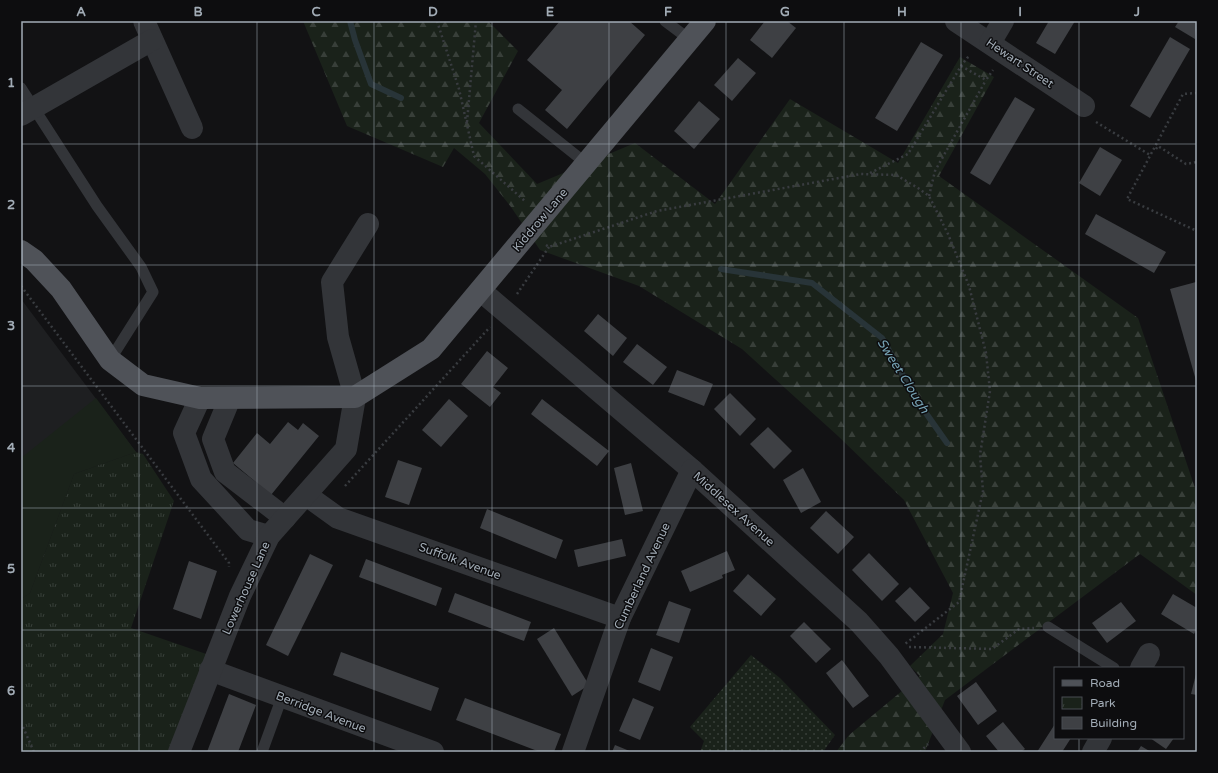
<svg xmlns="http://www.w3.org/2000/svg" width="1218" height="773" font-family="'Varela Round',sans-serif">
<defs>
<pattern id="forest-firs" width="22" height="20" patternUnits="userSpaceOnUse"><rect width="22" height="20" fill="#1a221a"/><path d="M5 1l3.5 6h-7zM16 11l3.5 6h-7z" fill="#383f39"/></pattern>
<pattern id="park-tufts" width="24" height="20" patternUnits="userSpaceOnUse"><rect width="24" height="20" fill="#1a221a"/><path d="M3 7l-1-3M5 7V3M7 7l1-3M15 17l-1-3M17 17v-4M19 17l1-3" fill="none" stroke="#383f39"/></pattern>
<pattern id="garden-dots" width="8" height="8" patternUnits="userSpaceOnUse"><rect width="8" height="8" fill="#1a221a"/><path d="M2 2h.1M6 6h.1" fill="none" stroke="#383f39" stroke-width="1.8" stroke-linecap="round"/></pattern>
</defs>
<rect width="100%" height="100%" fill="#121214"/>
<polygon fill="#1e1f21" points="21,299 136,452 74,474 30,593 21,599"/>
<polygon fill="#1a221a" points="96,398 136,452 74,474 30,593 21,599 21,458"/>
<polygon fill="url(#forest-firs)" points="303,21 488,21 518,51 479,123 537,184 635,143 715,204 790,99 898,163 960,57 994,77 939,176 1138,318 1197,494 1197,595 1140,554 945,700 925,752 836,752 849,735 920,676 910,666 943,634 953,593 904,500 838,436 742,349 639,286 540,250 511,207 485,174 454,148 443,167 347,126"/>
<polygon fill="url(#park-tufts)" points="136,452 143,454 174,501 131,628 212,656 176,752 21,752 21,599 30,593 74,474"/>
<polygon fill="url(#garden-dots)" points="751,655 780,678 835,735 823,752 700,752 704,741 690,727"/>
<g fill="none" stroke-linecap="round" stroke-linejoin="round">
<g stroke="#283438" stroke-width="6">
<polyline points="350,21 355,40 371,84 401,98"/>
<polyline points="721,269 812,283 882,338 916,399 947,443"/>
</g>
</g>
<g fill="#3e4044">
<polygon points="560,21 629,21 645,35 567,129 545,110 562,90 527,60"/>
<polygon points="765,21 787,21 796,28 772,58 750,40"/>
<polygon points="1049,21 1075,21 1055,54 1036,43"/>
<polygon points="1179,21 1197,21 1195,39 1175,27"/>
<polygon points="1170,37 1190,49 1150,118 1130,106"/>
<polygon points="921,42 943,55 897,131 875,118"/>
<polygon points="738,58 756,73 732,101 714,85"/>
<polygon points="1015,97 1035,109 990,185 970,173"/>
<polygon points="699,101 720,119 694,149 674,131"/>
<polygon points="1100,147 1122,160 1100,196 1079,183"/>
<polygon points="1096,214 1166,252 1154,273 1085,234"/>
<polygon points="1196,282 1197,287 1197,384 1170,289"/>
<polygon points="598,314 627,338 613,356 584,331"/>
<polygon points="637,344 667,367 653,385 623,362"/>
<polygon points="487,351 508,368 493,387 501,393 490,407 461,384"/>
<polygon points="677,370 713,384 704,406 668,392"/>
<polygon points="730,393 756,419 740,436 714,409"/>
<polygon points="449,399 468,416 441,447 422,430"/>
<polygon points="542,399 609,451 597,466 531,414"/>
<polygon points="288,422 298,430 303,423 319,436 271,495 233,463 257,433 270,444"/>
<polygon points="768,427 792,451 774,469 750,444"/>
<polygon points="398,460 422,468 409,505 385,497"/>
<polygon points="631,463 643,511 625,515 614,468"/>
<polygon points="803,468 821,502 801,513 783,480"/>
<polygon points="487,509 563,540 556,559 480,528"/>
<polygon points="826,511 854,537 838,554 810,528"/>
<polygon points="622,539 626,556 578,567 574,550"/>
<polygon points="727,551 735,570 722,575 723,578 690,592 681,571"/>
<polygon points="869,553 899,584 882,601 852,570"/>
<polygon points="310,554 333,565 288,656 266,645"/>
<polygon points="366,559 442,588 436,606 359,577"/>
<polygon points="189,561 217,571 201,619 173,609"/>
<polygon points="748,574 776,599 761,616 733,591"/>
<polygon points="910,587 930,608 915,622 895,601"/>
<polygon points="455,593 531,622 524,641 448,612"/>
<polygon points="1173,594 1197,608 1197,628 1194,634 1161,614"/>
<polygon points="669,601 691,609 679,643 656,635"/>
<polygon points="1121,602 1136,621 1107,643 1092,623"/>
<polygon points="804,622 831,649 816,663 790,636"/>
<polygon points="554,628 589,685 572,696 537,639"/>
<polygon points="651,648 673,657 660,691 638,682"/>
<polygon points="341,652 439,688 431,711 333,675"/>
<polygon points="842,660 869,696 853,708 826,673"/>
<polygon points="1196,674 1197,674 1197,695 1191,694"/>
<polygon points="976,682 997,711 978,725 957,696"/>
<polygon points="229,694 256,705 238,752 207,752"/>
<polygon points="465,698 561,734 554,752 540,752 456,720"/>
<polygon points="633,698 654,707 640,740 619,731"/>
<polygon points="1003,722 1025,749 1021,752 999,752 986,736"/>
<polygon points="1055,724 1055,738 1071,738 1062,752 1037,752"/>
<polygon points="1150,738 1174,738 1166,749"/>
<polygon points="615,745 632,752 612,752"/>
<polygon points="1141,746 1151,752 1137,752"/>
</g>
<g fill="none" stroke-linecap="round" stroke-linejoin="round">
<g stroke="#393c40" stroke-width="2.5" stroke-dasharray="2 3" stroke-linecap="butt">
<polyline points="437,21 459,89 474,156 526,202"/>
<polyline points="961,66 986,80 993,70"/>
<polyline points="1197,93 1183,94 1127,199 1197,231"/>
<polyline points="467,122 476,21"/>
<polyline points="1096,122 1150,155 1151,154"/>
<polyline points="1156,149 1158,146 1186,164 1197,162"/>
<polyline points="870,173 908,154 961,66 967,58 970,56"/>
<polyline points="929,196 935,171 986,80"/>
<polyline points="546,245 549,247 657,211 861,174 896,175 918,188 929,196 948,234 969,286 986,353 990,391 980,455 983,491 959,602 905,644"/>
<polyline points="21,286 229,563 229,567"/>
<polyline points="517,294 549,247"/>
<polyline points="345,486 490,327"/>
<polyline points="909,647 992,649 1019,629 1034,628"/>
<polyline points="23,727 34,752"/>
<polyline points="920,752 928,744"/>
</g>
<g stroke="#333539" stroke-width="11">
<polyline points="665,21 689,39"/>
<polyline points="21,88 97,206 141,267 153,292 110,360"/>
<polyline points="518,109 587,164"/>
<polyline points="1048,627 1114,668"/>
<polyline points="262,752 282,697"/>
</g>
<g stroke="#333539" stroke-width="22">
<polyline points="144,21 192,128"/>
<polyline points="956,21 1084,106"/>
<polyline points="990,43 1003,21"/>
<polyline points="21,115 152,40"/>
<polyline points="481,291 692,470 859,622 889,656 960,752"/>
<polyline points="200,398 184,433 201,479 248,530 269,536"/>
<polyline points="230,398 213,439 225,472 285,518"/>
<polyline points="306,495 338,518 620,618"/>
<polyline points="1141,668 1149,654"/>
<polyline points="210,670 433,752"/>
<polyline points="179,752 240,596 269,536 346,449 355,397 338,337 332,282 368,224"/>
<polyline points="573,752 620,618 692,470"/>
<polyline points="1093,752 1101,738"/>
</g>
<polyline stroke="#4f5258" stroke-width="22" points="21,251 34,260 61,289 110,360 143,385 200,398 355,397 431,349 705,21"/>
</g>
<path fill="none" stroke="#a2acb6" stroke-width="1" stroke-opacity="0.55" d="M 139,21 L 139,752M 257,21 L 257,752M 374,21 L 374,752M 492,21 L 492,752M 609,21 L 609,752M 726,21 L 726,752M 844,21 L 844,752M 961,21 L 961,752M 1079,21 L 1079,668M 21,144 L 1197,144M 21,265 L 1197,265M 21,386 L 1197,386M 21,508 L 1197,508M 21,630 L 1197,630M 1079,738 L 1079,752"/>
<g text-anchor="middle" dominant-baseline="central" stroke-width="3" stroke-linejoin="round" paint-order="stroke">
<g font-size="12" fill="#a2acb6" stroke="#0d0d0f">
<text transform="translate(1020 63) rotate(34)">Hewart Street</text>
<text transform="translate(540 220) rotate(-50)">Kiddrow Lane</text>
<text transform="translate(734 509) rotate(42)">Middlesex Avenue</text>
<text transform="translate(460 561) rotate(20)">Suffolk Avenue</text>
<text transform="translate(642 576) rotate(-65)">Cumberland Avenue</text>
<text transform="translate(246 588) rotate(-66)">Lowerhouse Lane</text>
<text transform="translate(321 712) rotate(21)">Berridge Avenue</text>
</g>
<g font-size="13" font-style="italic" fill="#76a2b4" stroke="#0d0d0f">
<text transform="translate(903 376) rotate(58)">Sweet Clough</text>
</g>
</g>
<rect width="1218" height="773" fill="none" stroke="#0d0d0f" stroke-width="44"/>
<rect x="1054" y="667" width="130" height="72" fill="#0d0d0f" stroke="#494d52"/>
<rect x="1062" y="680" width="20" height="6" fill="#4f5258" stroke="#494d52"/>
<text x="1090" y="687" font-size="12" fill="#a2acb6">Road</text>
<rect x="1062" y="697" width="20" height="12" fill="url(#park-tufts)" stroke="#494d52"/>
<text x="1090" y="707" font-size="12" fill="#a2acb6">Park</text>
<rect x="1062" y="717" width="20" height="12" fill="#3e4044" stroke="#494d52"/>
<text x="1090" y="727" font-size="12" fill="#a2acb6">Building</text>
<rect x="22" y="22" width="1174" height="729" fill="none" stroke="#a2acb6" stroke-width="1.5"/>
<g font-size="13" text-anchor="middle" font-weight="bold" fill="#a2acb6">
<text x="81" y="16">A</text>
<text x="198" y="16">B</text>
<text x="316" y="16">C</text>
<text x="433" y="16">D</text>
<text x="550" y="16">E</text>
<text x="668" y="16">F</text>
<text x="785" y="16">G</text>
<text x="902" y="16">H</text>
<text x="1020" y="16">I</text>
<text x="1137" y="16">J</text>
<text x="11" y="87">1</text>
<text x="11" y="209">2</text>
<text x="11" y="330">3</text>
<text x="11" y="452">4</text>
<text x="11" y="573">5</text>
<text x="11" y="695">6</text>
</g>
</svg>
